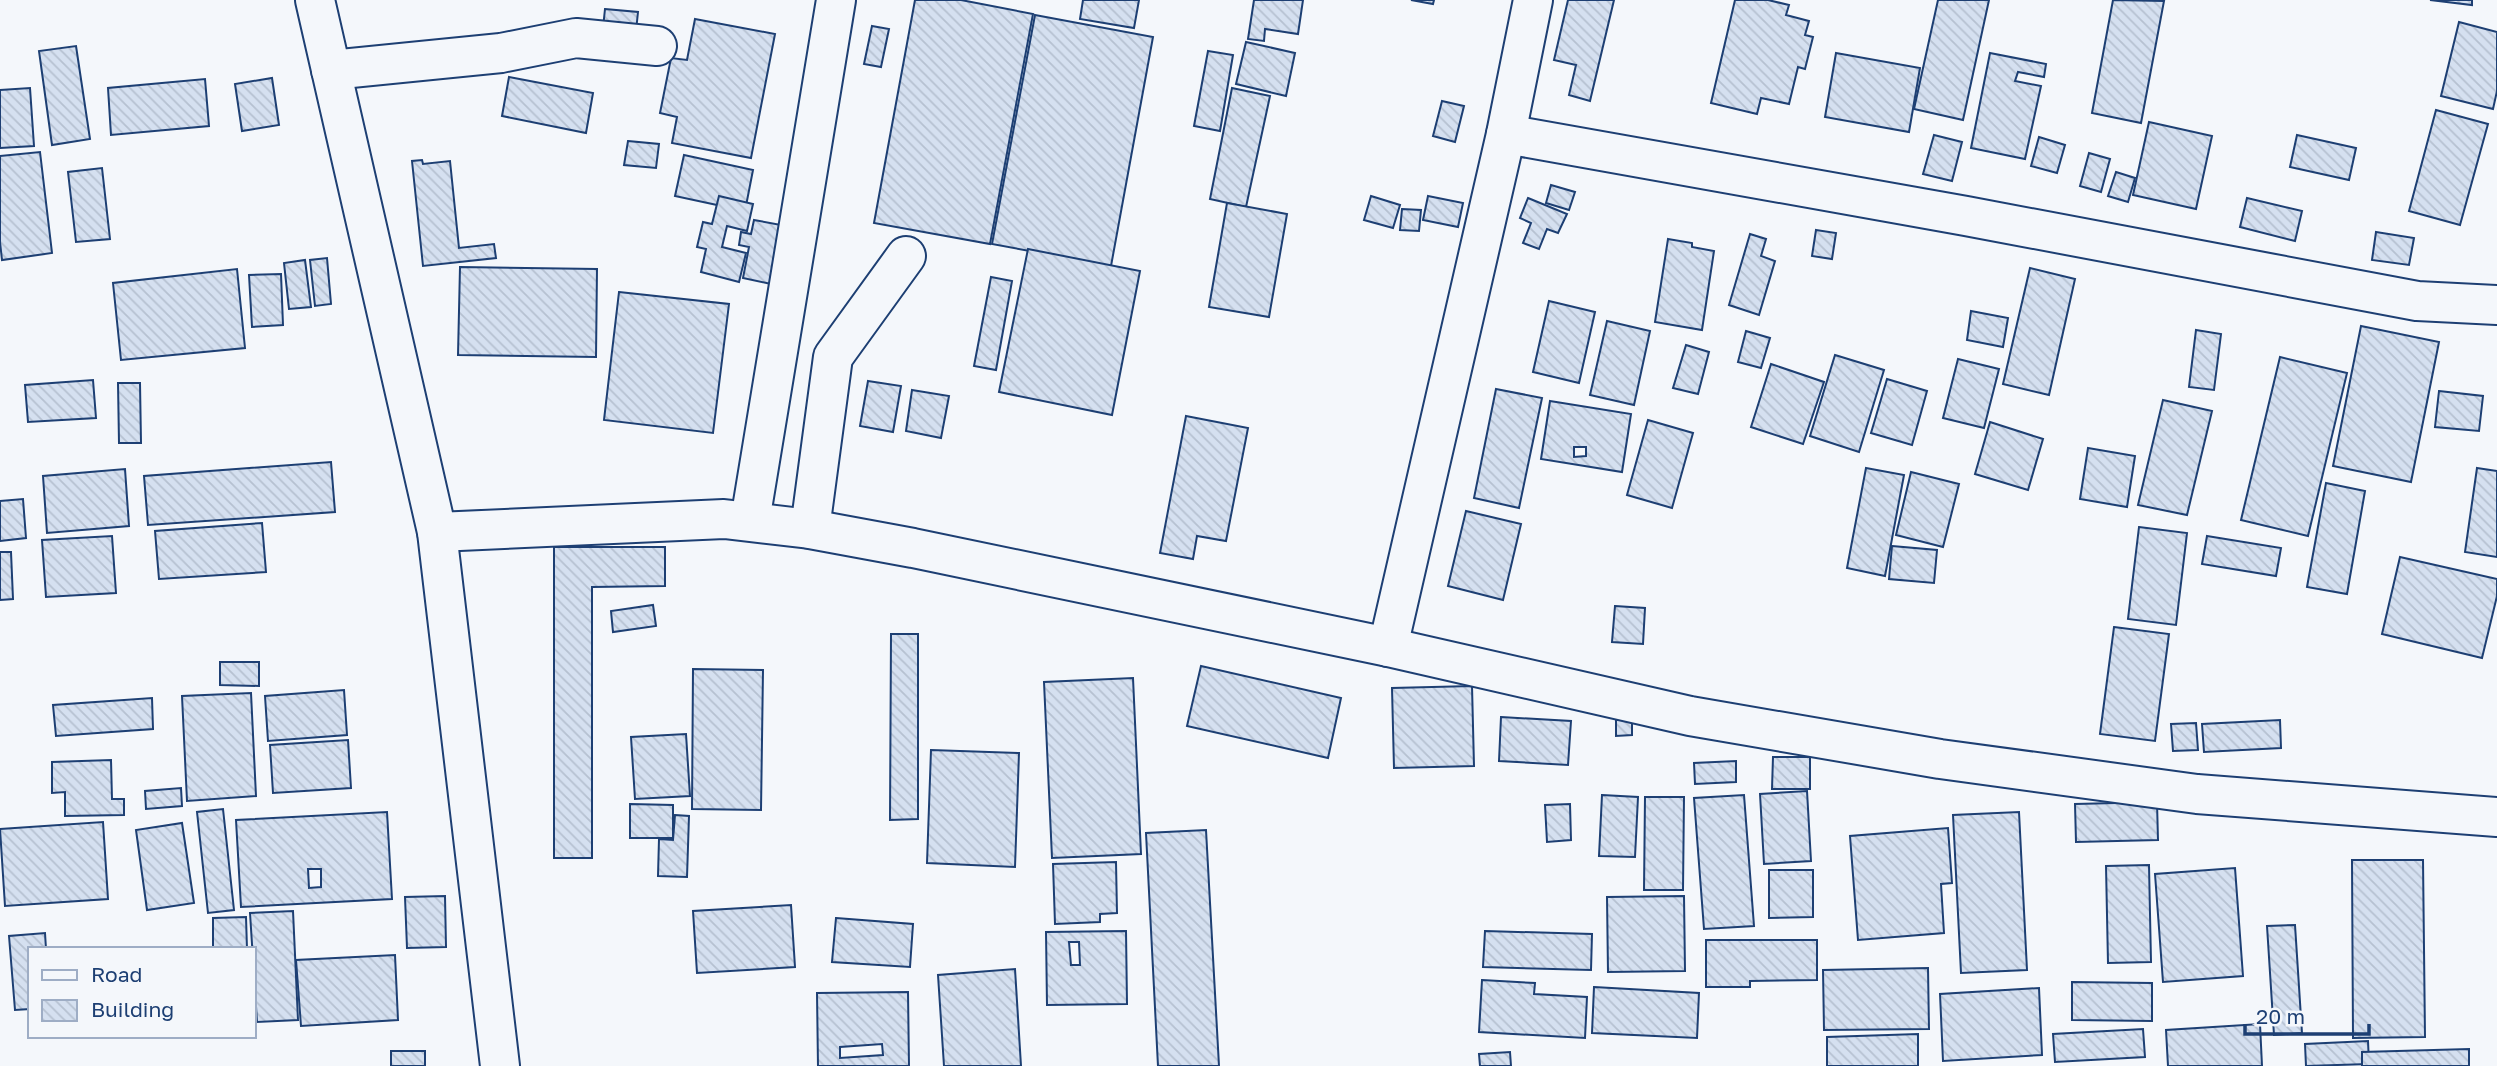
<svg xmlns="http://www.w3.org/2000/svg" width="2497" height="1066" font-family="'Golos Text',sans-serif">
<defs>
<pattern id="building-back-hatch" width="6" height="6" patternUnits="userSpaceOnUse" patternTransform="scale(1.75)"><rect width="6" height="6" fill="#d5e0f0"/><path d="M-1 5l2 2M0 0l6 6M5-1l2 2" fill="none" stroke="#b6c1d1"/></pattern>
</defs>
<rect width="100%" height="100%" fill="#f4f7fb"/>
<g fill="url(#building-back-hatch)" stroke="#1d3f73" stroke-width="2" fill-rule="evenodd">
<polygon points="915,0 961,0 1033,14 990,244 874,223"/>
<polygon points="1083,0 1139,0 1134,28 1080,19"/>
<polygon points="1254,0 1303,0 1298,34 1265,29 1264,41 1248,39"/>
<polygon points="1411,0 1434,0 1433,4"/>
<polygon points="1568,0 1614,0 1590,101 1569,95 1576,65 1554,60"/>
<polygon points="1735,0 1768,0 1789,5 1786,15 1809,21 1805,35 1813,37 1805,69 1798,67 1789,104 1761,98 1757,114 1711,103"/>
<polygon points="1938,0 1989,0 1963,120 1914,109"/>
<polygon points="2113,0 2164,1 2141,123 2092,113"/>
<polygon points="2430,0 2472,0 2472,5"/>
<polygon points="605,9 638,12 636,31 603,28"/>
<polygon points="1035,15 1153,37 1111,266 992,244"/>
<polygon points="695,19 775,34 751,158 672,143 677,117 660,113 671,58 687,60"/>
<polygon points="2459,22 2497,32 2497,91 2493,109 2441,96"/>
<polygon points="872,26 889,29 881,67 864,64"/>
<polygon points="1246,42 1295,53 1286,96 1236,84"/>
<polygon points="76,46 90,139 52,145 39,51"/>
<polygon points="1208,51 1233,55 1220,131 1194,126"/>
<polygon points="1836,53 1920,68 1909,132 1825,117"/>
<polygon points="1990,53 2046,64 2044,77 2018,72 2015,81 2041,86 2025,159 1971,148"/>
<polygon points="509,77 593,93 586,133 502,116"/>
<polygon points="272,78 279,125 242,131 235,84"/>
<polygon points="205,79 209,126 111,135 108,88"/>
<polygon points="30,88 34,146 0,148 0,90"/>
<polygon points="1232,88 1270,96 1246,207 1210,199"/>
<polygon points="1442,101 1464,106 1455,142 1433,136"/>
<polygon points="2436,110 2488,124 2460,225 2409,211"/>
<polygon points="2149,122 2212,136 2196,209 2133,195"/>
<polygon points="1934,135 1962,142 1952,181 1923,174"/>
<polygon points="2297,135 2356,148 2349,180 2290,167"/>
<polygon points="2039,137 2065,145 2057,173 2031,166"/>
<polygon points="628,141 659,144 656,168 624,165"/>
<polygon points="40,152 52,253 2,260 0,242 0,156"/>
<polygon points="2089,153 2110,159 2101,192 2080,186"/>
<polygon points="684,155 753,170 745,211 675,196"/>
<polygon points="422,160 423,164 450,161 459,248 494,244 496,258 423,266 412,161"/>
<polygon points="102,168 110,239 76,242 68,172"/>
<polygon points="2116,172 2135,178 2128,202 2108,196"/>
<polygon points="1551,185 1575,192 1569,210 1546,203"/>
<polygon points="719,196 753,204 747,231 727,226 722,247 746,253 739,282 701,272 706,249 697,247 703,222 712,224"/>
<polygon points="1371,196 1400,205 1393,228 1364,220"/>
<polygon points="1428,196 1463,203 1458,227 1423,220"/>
<polygon points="1528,198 1567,214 1558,233 1547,229 1539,249 1523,243 1531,223 1520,218"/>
<polygon points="2247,198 2302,211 2295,241 2240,227"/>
<polygon points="1227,203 1287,214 1269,317 1209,307"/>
<polygon points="1402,209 1421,210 1419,231 1400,230"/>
<polygon points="754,220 781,225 771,284 743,278 749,247 739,245 741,232 751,234"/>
<polygon points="1816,230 1836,233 1832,259 1812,256"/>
<polygon points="2376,232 2414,238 2409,265 2372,260"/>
<polygon points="1750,234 1766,239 1761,256 1775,261 1759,315 1729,305"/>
<polygon points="1668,239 1692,243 1692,247 1714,251 1702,330 1655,322"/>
<polygon points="1028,249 1140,271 1112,415 999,392"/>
<polygon points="327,258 331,304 315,306 310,260"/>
<polygon points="305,260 311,307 289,309 284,263"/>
<polygon points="460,267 597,269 596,357 458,355"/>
<polygon points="2030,268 2075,279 2049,395 2003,384"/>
<polygon points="237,269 245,348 121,360 113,283"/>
<polygon points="281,274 283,325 252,327 249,275"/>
<polygon points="991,277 1012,281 996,370 974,366"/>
<polygon points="619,292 729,304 713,433 604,420"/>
<polygon points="1549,301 1595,312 1579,383 1533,372"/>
<polygon points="1971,311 2008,318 2003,347 1967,340"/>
<polygon points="1607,321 1650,331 1634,405 1590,395"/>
<polygon points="2361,326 2439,342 2411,482 2333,466"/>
<polygon points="2196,330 2221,334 2214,390 2189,387"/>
<polygon points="1746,331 1770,338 1761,368 1738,362"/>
<polygon points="1686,345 1709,352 1698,394 1673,388"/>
<polygon points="1835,355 1884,370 1859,452 1810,436"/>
<polygon points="2280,357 2347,373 2308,536 2241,520"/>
<polygon points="1958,359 1999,369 1984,428 1943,418"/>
<polygon points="1771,364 1824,382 1803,444 1751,427"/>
<polygon points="1887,379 1927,391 1912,445 1871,433"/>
<polygon points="93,380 96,418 28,422 25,385"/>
<polygon points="868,381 901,386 893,432 860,426"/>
<polygon points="118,383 140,383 141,443 119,443"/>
<polygon points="1496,389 1542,398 1519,508 1474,498"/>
<polygon points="912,390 949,396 941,438 906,431"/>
<polygon points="2439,391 2483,396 2479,431 2435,427"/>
<polygon points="2163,400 2212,411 2187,515 2138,505"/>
<path d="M 1550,401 L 1631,414 L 1622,472 L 1541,459 ZM 1574,447 L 1586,447 L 1586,456 L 1574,457 Z"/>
<polygon points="1186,416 1248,428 1226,541 1197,536 1193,559 1160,553"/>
<polygon points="1648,420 1693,433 1672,508 1627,495"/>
<polygon points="1990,422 2043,439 2028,490 1975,474"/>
<polygon points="2088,448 2135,456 2127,507 2080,499"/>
<polygon points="331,462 335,512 148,525 144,476"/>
<polygon points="1866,468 1904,475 1885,576 1847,568"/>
<polygon points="2477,468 2497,471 2497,557 2465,552"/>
<polygon points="125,469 129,526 47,533 43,476"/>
<polygon points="1911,472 1959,484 1943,547 1896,535"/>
<polygon points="2326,483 2365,491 2347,594 2307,587"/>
<polygon points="23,499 26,538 0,541 0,501"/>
<polygon points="1466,511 1521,524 1503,600 1448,586"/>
<polygon points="262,523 266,572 159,579 155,531"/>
<polygon points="2139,527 2187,533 2176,625 2128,619"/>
<polygon points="112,536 116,593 46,597 42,540"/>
<polygon points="2207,536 2281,548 2276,576 2202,564"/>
<polygon points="1892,546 1937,550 1934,583 1889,579"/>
<polygon points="554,547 665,547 665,586 592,587 592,858 554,858"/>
<polygon points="0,552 11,552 13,599 0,600"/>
<polygon points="2400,557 2497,579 2497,596 2482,658 2382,634"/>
<polygon points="653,605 656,626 613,632 611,611"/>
<polygon points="1615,606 1645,608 1643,644 1612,642"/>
<polygon points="2114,627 2169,634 2155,741 2100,734"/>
<polygon points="891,634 918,634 918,819 890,820"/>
<polygon points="220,662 259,662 259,686 220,685"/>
<polygon points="1201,666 1341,698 1328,758 1187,726"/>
<polygon points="693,669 763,670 761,810 692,809"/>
<polygon points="1133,678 1141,854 1052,858 1044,682"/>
<polygon points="1472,686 1474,766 1394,768 1392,688"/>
<polygon points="344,690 347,735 268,741 265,696"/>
<polygon points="251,693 256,796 187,801 182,696"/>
<polygon points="152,698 153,729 56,736 53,705"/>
<polygon points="1501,717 1571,721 1568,765 1499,761"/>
<polygon points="1632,719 1632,735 1616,736 1616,720"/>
<polygon points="2280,720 2281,748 2204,752 2202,724"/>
<polygon points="2196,723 2198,750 2173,751 2171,724"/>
<polygon points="686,734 690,796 635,799 631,737"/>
<polygon points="348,740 351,788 273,793 270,745"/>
<polygon points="931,750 1019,753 1015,867 927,863"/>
<polygon points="1773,757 1810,757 1810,789 1772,789"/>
<polygon points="111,760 112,799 124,799 124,815 65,816 65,792 52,793 52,762"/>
<polygon points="1736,761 1736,782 1695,784 1694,763"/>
<polygon points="181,788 182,806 146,809 145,791"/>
<polygon points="1807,791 1811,861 1764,864 1760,794"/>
<polygon points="1602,795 1638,797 1635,857 1599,856"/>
<polygon points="1744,795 1754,926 1704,929 1694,798"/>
<polygon points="1645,797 1684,797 1683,890 1644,890"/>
<polygon points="2157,802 2158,840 2076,842 2075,804"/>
<polygon points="630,804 673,805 673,838 630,838"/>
<polygon points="1570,804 1571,840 1547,842 1545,805"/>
<polygon points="223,809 234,910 208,913 197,812"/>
<path d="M 387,812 L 392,899 L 241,907 L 236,820 ZM 308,869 L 321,869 L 321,887 L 309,888 Z"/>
<polygon points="2019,812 2027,970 1961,973 1953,815"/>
<polygon points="675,815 689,816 687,877 658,876 659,839 673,840"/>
<polygon points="103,822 108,899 5,906 0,829"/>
<polygon points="182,823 194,903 147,910 136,830"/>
<polygon points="1948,828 1952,883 1941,884 1944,933 1858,940 1850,836"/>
<polygon points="1206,830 1219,1066 1158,1066 1146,833"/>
<polygon points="2352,860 2423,860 2425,1037 2353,1038"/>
<polygon points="1116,862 1117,913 1100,914 1100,922 1055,924 1053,864"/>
<polygon points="2149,865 2151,962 2108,963 2106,866"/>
<polygon points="2235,868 2243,976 2163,982 2155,874"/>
<polygon points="1769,870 1813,870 1813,917 1769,918"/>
<polygon points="445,896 446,947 407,948 405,897"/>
<polygon points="1684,896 1685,971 1608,972 1607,897"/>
<polygon points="791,905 795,967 697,973 693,911"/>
<polygon points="293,911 298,1020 257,1022 250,913"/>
<polygon points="246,917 247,949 213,949 213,918"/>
<polygon points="836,918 913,924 910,967 832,962"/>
<polygon points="2295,925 2302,1033 2274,1035 2267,926"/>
<path d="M 1126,931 L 1127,1004 L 1047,1005 L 1046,932 ZM 1069,942 L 1079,942 L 1080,965 L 1071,965 Z"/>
<polygon points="1485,931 1592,934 1591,970 1483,967"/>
<polygon points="45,933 46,949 30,949 30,1009 15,1010 9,936"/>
<polygon points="1706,940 1817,940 1817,980 1750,981 1750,987 1706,987"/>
<polygon points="395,955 398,1020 301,1026 296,960"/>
<polygon points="1928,968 1929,1029 1824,1030 1823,970"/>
<polygon points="1015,969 1021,1066 944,1066 938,975"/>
<polygon points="1482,980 1535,983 1534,994 1587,997 1585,1038 1479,1032"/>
<polygon points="2072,982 2152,983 2152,1021 2072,1020"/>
<polygon points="1594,987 1699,993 1697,1038 1592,1033"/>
<polygon points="2039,988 2042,1055 1943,1061 1940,994"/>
<path d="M 908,992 L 909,1066 L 818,1066 L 817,993 ZM 882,1044 L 883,1055 L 840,1058 L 840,1047 Z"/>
<polygon points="2260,1024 2262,1066 2168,1066 2166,1030"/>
<polygon points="2143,1029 2145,1057 2055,1062 2053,1034"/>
<polygon points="1918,1034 1918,1066 1827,1066 1827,1037"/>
<polygon points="2368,1041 2369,1064 2306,1066 2305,1044"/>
<polygon points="2469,1049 2469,1066 2362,1066 2362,1052"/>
<rect x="391" y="1051" width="34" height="15"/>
<polygon points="1510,1052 1511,1066 1480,1066 1479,1054"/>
</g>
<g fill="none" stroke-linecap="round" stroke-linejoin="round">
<g stroke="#1d3f73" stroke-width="42">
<g id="minor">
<polyline points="315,0 437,532 500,1066"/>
<polyline points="331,70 501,53 576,38 657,46"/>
<polyline points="1506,134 1966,216 2417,301 2497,305"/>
<polyline points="750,521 836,0"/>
<polyline points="810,529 833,357 906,256"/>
<polyline points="437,532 724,519 810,529 913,548 1388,647 1690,716 1940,759 2197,794 2497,817"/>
<polyline points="1388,647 1506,134 1533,0"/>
</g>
</g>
<use href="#minor" stroke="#f4f7fb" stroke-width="38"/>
</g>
<rect x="28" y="947" width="228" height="91" fill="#f4f7fb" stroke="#9eadc5" stroke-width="2"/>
<rect x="42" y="970" width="35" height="10" fill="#f4f7fb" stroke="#9eadc5" stroke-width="2"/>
<text x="91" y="982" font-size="21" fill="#1d3f73">Road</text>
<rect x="42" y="1000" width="35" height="21" fill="url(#building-back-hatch)" stroke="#9eadc5" stroke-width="2"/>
<text x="91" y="1017" font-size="21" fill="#1d3f73">Building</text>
<path d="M2245 1024v10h124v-10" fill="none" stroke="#1d3f73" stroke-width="3.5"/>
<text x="2256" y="1024" font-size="21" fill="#1d3f73" stroke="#f4f7fb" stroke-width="5" paint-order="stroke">20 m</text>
</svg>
